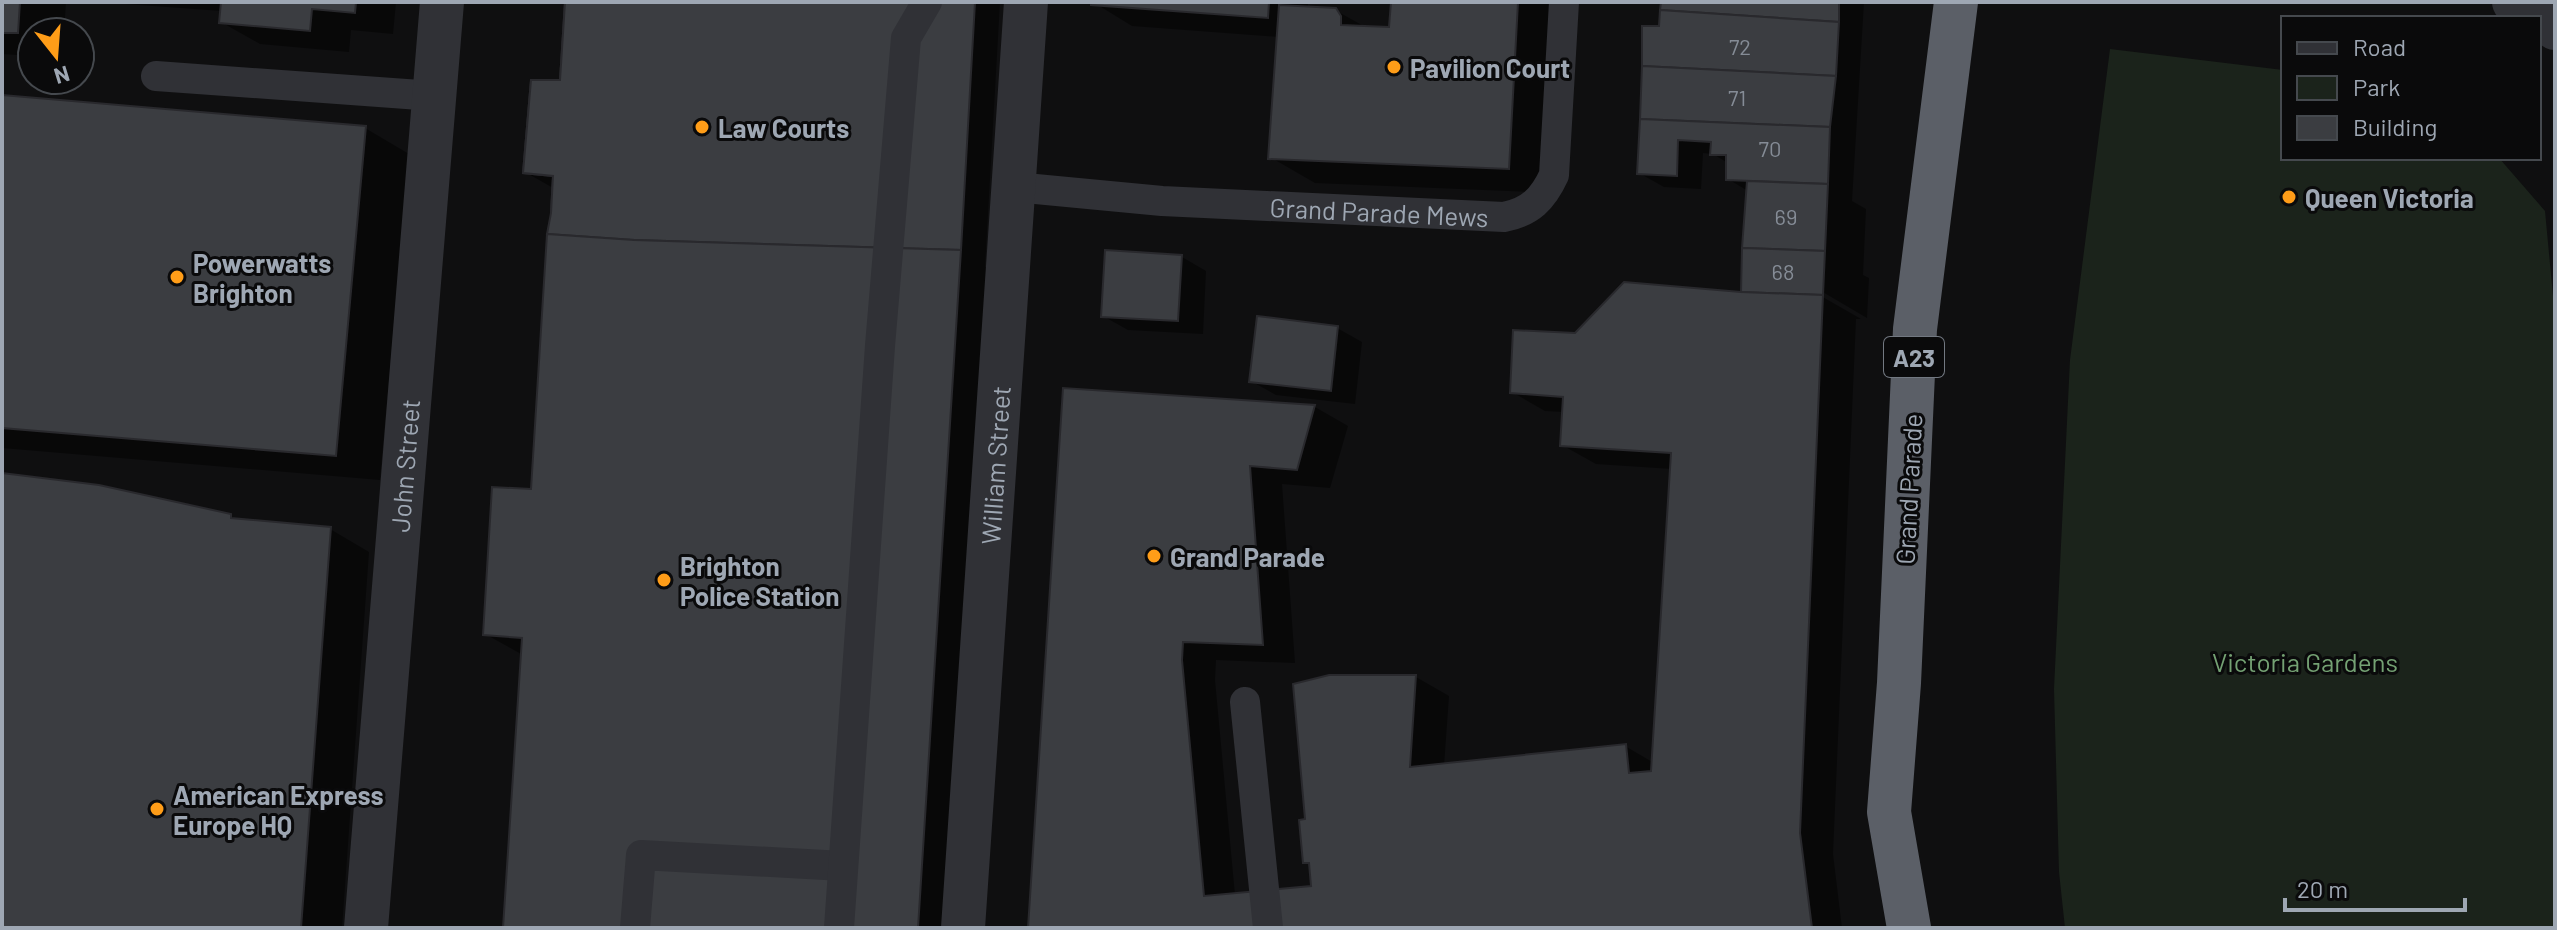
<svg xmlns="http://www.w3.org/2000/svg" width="2557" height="930" font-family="Barlow,sans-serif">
<rect width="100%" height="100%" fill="#0f0f10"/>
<polygon fill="#1b231b" points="2110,49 2283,70 2283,158 2499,158 2545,211 2555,317 2555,928 2065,928 2059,872 2054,689 2070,360"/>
<g fill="#0007">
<polygon points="2,2 66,2 64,32 32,32 32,56 2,54"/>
<polygon points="98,2 396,2 393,34 351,30 349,52 260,44 221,22 222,11"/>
<polygon points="567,2 1000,2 985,267 1000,275 958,928 506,928 523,655 485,634 533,491 555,189 525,172 562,82"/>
<polygon points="1093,2 1308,2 1308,9 1335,10 1367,28 1391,29 1393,2 1563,2 1553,193 1315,183 1270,157 1279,37 1132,26"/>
<polygon points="1663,2 1864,2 1852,201 1866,209 1863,275 1869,278 1867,318 1816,288 1814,292 1861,319 1856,319 1833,854 1842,928 1030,928 1065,390 1315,407 1348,426 1330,488 1282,484 1295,663 1216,660 1215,680 1235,895 1314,888 1311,866 1305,862 1308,821 1416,677 1449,696 1444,766 1625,746 1654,763 1672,469 1596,464 1562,445 1564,412 1545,411 1512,392 1576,336 1743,294 1748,191 1728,179 1728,163 1713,154 1703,153 1701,189 1664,187 1639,173 1661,29"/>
<polygon points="2,97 365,128 409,154 380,480 2,448"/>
<polygon points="1182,257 1206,271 1203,334 1128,330 1103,316"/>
<polygon points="1337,328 1362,342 1355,404 1276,395 1251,381"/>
<polygon points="2,476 230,516 239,521 330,529 369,552 342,928 2,928"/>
</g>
<g fill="#3b3d41" stroke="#29292d" stroke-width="2">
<polygon points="2,2 20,2 18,33 2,33"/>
<polygon points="221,2 356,2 355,13 312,9 310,31 219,23"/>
<polygon points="565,2 910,2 909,12 885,10 871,233 799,229 800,215 617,202 615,218 551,213 553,176 523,173 531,80 560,80"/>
<polygon points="565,2 975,2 961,250 634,240 547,234 551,213 553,176 523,173 531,80 560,80"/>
<polygon points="1091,2 1269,2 1268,18 1091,5"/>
<polygon points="1391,2 1518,2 1509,169 1268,159 1279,5 1336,8 1341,16 1341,25 1389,27"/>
<polygon points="1661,2 1839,2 1839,22 1660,10"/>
<polygon points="1660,10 1839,22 1836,76 1642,66 1642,26 1659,26"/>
<polygon points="1642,66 1836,76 1830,127 1640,119"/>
<polygon points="2,95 366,126 336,456 2,428"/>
<polygon points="1640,119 1830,127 1828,184 1726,180 1726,155 1710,155 1711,142 1678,140 1677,176 1637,174"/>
<polygon points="1747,181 1828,184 1825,251 1742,248"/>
<polygon points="547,234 634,240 961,250 918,928 503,928 522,638 483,635 492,487 531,489"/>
<polygon points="1742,248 1825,251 1823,295 1741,292"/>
<polygon points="1105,250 1182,255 1178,321 1101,317"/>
<polygon points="1624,282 1741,292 1823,295 1800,833 1812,928 1028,928 1063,388 1315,405 1297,470 1250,466 1263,645 1183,642 1182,660 1204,896 1311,886 1309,863 1303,863 1299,820 1305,819 1293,684 1329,675 1416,675 1410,767 1626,744 1629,773 1651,771 1671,453 1560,446 1563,397 1510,393 1513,330 1575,333"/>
<polygon points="1257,316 1338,326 1331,391 1249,382"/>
<polygon points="2,473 99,485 231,514 231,518 331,527 301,928 2,928"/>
</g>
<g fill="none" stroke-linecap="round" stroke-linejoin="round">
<g stroke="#303136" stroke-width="30">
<polyline points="156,76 434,96"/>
<path id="s1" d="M 1014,187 L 1162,201 L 1504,217 C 1530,212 1543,199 1554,175 L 1564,2"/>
<polyline points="1245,702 1268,928"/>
<polyline points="635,928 641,855 843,866"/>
<polyline points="839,928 880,346 906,38 927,2"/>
</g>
<g stroke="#303136" stroke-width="44">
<polyline points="2514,2 2543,15 2555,28"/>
<path id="s2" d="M 366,928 L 442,2"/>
<path id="s3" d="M 963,928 L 1026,2"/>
</g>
<polyline stroke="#5b5f67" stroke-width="44" points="1909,928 1889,812 1899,683 1915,329 1956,2"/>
</g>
<g fill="#ff9d18" stroke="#0a0a0b" stroke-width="3">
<circle cx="1394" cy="67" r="8"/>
<circle cx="702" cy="127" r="8"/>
<circle cx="2289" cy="197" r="8"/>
<circle cx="177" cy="277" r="8"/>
<circle cx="1154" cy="556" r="8"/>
<circle cx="664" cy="580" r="8"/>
<circle cx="157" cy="809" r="8"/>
</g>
<g text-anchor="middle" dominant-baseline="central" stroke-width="6" stroke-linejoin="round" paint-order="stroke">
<g font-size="22" fill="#858c96">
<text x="1740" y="46">72</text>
<text x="1737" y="97">71</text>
<text x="1770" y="148">70</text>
<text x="1786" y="216">69</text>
<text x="1783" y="271">68</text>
</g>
<rect fill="#0a0a0b" stroke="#727881" stroke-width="2" x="1884" y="337" width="60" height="40" rx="6"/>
<g font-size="24" font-weight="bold" fill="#9ea7b3">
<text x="1914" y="357">A23</text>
</g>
<g font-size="26" font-weight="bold" fill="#9ea7b3" stroke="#0a0a0b" text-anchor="start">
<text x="1410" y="67">Pavilion Court</text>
<text x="718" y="127">Law Courts</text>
<text x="2305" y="197">Queen Victoria</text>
<text x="193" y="262">Powerwatts<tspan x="193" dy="30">Brighton</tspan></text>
<text x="1170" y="556">Grand Parade</text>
<text x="680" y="565">Brighton<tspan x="680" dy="30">Police Station</tspan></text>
<text x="173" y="794">American Express<tspan x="173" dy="30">Europe HQ</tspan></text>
</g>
<g font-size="26" fill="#9ea7b3" stroke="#0a0a0b">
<text stroke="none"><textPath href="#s1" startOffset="366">Grand Parade Mews</textPath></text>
<text stroke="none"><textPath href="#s2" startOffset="464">John Street</textPath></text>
<text stroke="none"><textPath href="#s3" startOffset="464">William Street</textPath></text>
<text transform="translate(1908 489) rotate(-87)">Grand Parade</text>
</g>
<g font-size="26" fill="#74a173" stroke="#0a0a0b">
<text x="2305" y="661">Victoria Gardens</text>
</g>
</g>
<rect width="2557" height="930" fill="none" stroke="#9ea7b3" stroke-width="8"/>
<rect x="2281" y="16" width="260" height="144" fill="#0a0a0b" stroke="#45494e" stroke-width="2"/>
<rect x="2297" y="42" width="40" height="12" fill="#303136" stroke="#45494e" stroke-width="2"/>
<text x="2353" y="56" font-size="24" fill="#9ea7b3">Road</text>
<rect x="2297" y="76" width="40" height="24" fill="#1b231b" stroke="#45494e" stroke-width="2"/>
<text x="2353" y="96" font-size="24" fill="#9ea7b3">Park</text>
<rect x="2297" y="116" width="40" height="24" fill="#3b3d41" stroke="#45494e" stroke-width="2"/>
<text x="2353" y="136" font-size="24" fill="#9ea7b3">Building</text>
<g transform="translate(56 56) rotate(163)"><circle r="38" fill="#0a0a0b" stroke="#45494e" stroke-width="2"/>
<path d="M0-6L14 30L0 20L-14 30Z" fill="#ff9d18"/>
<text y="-12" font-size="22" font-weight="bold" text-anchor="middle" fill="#9ea7b3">N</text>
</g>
<path d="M2285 898v12h180v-12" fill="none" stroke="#9ea7b3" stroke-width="4"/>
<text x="2297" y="898" font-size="24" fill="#9ea7b3" stroke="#0a0a0b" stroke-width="6" paint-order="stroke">20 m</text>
</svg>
